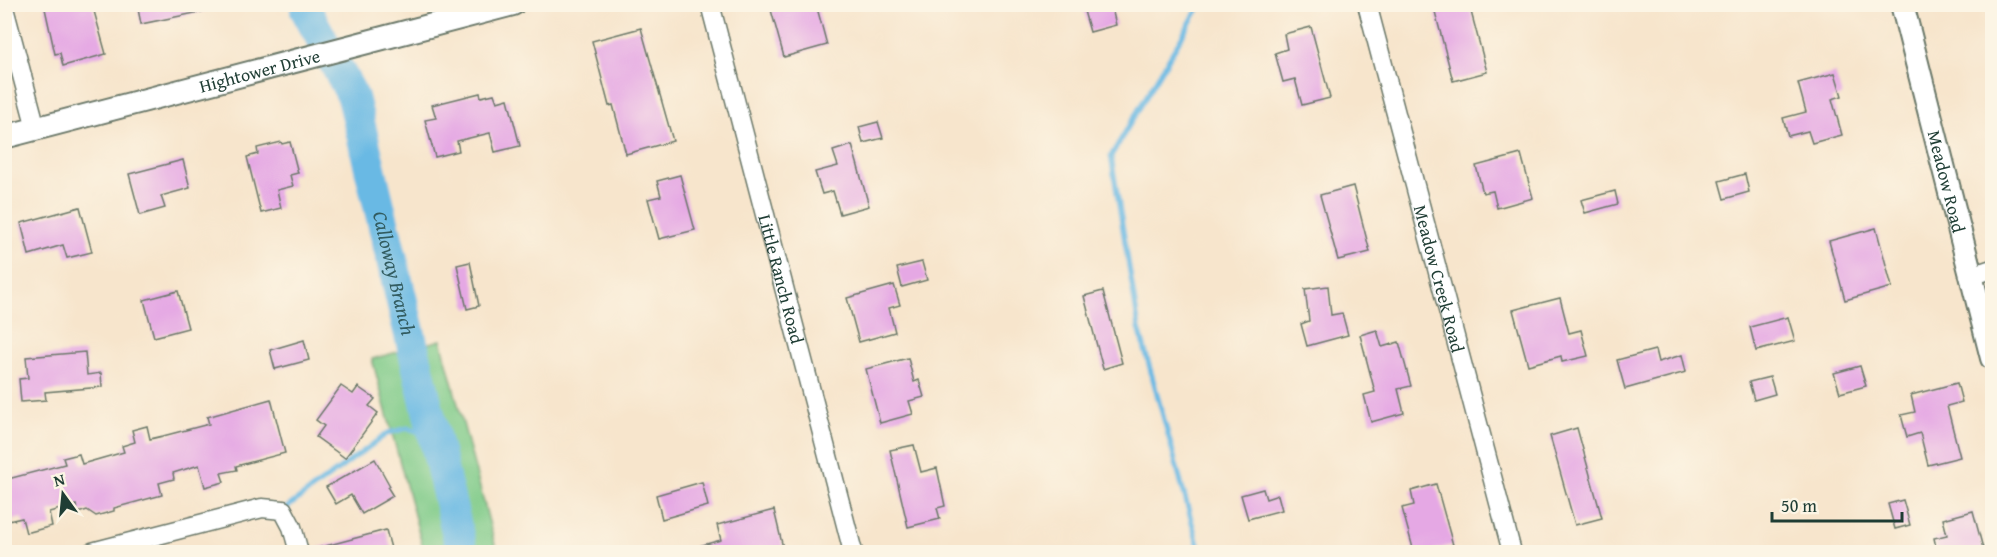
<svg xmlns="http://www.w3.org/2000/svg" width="1997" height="557" font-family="'Gentium Book Plus',serif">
<rect width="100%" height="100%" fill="#fcf5e5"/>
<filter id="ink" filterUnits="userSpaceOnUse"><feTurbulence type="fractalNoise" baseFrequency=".0167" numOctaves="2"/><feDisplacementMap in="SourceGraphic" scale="12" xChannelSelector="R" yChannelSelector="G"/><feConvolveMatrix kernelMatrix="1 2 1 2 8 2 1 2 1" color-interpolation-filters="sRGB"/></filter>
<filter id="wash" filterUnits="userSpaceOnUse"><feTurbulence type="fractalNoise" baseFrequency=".008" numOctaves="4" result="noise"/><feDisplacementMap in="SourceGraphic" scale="24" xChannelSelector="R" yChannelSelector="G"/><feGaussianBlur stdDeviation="1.35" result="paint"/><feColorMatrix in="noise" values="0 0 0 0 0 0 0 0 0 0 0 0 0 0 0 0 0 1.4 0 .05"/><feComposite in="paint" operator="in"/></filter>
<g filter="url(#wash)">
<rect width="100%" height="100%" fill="#f7e5cc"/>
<polygon fill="#7eca88" stroke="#4e845e" stroke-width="1.5" points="441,340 497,552 424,552 372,359"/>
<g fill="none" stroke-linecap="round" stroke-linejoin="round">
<g stroke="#69b9e4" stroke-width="5">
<polyline points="285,509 388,433 408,428 424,434 447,487"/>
<polyline points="1200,552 1139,328 1111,156 1201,4"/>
</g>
<path stroke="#69b9e4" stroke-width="32" id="s1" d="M 307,4 L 306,10 L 353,97 L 462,552"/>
</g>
<g id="blocks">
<g fill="#e5a8e4">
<polygon points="44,4 92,4 106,54 63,66 60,53 55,54"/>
<polygon points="137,4 204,4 205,11 141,24"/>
<polygon points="791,4 816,4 827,45 784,57 771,10"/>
<polygon points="1082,4 1111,4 1116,25 1090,32"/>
<polygon points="1433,4 1469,4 1487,72 1453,81"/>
<polygon points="1311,27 1330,98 1302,105 1295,79 1283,82 1275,53 1287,49 1284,34"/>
<polygon points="641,28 673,141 626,154 613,105 609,106 592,41"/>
<polygon points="1835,73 1842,96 1832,99 1842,135 1812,143 1808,131 1788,136 1783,118 1806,112 1798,83"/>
<polygon points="480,93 481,97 494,94 497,102 508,99 520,146 495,152 490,133 457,141 459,151 435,157 425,120 436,118 432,105"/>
<polygon points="878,122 883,138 863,143 859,127"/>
<polygon points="281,142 282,144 290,142 298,173 290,175 293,186 277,190 281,208 261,213 247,157 258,154 257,148"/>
<polygon points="852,145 869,206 840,214 833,191 822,194 815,172 838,166 833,151"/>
<polygon points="1521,154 1533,198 1497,208 1493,191 1483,193 1476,166"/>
<polygon points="183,160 190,188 161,196 165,208 140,215 129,174"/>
<polygon points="1745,174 1749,192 1724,199 1719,181"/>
<polygon points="680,175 695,230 659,239 648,199 661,196 657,181"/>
<polygon points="1353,186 1370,252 1338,260 1320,195"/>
<polygon points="1615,191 1618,204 1585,213 1581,200"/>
<polygon points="80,207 92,252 67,258 63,245 29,255 21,223"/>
<polygon points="1876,228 1892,287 1845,300 1829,241"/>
<polygon points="470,262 479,306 467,309 457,265"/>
<polygon points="922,262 927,280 902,287 897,268"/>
<polygon points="894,285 900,305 889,308 895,332 859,342 847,298"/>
<polygon points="1328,286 1331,315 1342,313 1348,335 1307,346 1301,324 1309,321 1305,289"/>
<polygon points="178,291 188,328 154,337 144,300"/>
<polygon points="1103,291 1122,363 1103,369 1084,296"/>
<polygon points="1560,298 1569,333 1581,330 1588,356 1562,362 1561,356 1528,365 1513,310"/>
<polygon points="1788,317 1795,341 1756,351 1750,327"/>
<polygon points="1377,330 1382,347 1399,342 1411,386 1398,389 1404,413 1371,422 1364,395 1375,392 1360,335"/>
<polygon points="304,340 309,360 275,369 270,350"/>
<polygon points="1655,350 1658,362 1682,355 1686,372 1625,389 1617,360"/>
<polygon points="85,352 87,375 101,373 102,387 45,392 46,400 21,402 19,379 28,378 26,357"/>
<polygon points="908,358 914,382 919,380 924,397 909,401 913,414 880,423 866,369"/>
<polygon points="1860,366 1866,386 1840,393 1834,373"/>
<polygon points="1770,377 1775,394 1754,400 1749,382"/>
<polygon points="1957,383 1962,402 1947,406 1960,457 1928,465 1920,433 1907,437 1901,415 1915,412 1911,395"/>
<polygon points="341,386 353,394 358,387 375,399 369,406 378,413 345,458 316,437 324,426 316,420"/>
<polygon points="271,399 285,453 236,466 237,470 221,473 224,482 205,487 199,465 173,473 174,479 159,483 162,495 114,508 114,511 96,516 87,510 78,513 76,505 49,512 52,526 26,533 22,518 4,522 4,480 65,464 63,458 79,454 82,464 124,452 122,446 135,442 132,430 147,426 150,439 163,436 209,424 207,417"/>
<polygon points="1577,428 1602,518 1575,525 1550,436"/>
<polygon points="914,445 921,472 937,468 945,506 937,508 940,519 908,527 890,450"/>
<polygon points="375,459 390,486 388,488 393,496 362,514 351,495 336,504 326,487"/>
<polygon points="702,482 708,506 662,519 656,495"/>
<polygon points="1436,484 1453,545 1426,552 1414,552 1402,508 1414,505 1411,491"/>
<polygon points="1263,489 1266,499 1278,495 1282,510 1248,519 1241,495"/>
<polygon points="1903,500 1910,525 1895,529 1888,504"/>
<polygon points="774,510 784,552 691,552 691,548 721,540 717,525"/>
<polygon points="1973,511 1984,552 1937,552 1934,538 1947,535 1943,519"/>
<polygon points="386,530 392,552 319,552 318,548"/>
</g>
</g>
</g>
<g filter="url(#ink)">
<use href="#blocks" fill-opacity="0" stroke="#6b7869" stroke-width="1.5"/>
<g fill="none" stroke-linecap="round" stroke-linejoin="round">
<g stroke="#6b7869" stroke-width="21">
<g id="minor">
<path id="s2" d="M 710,4 L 853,552"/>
<path id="s3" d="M 1367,4 L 1512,552"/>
<polyline points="4,8 36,128"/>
<polyline points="1971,276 1992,269"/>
<polyline points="92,552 262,508 283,510 292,527 299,552"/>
</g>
</g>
<g stroke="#6b7869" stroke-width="26">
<g id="tertiary">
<path id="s4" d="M 1902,4 L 1992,358"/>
<path id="s5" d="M 4,137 L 513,4"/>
</g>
</g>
<use href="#minor" stroke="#fff" stroke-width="18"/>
<use href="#tertiary" stroke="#fff" stroke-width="22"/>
</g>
</g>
<g text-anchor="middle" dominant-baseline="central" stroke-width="4.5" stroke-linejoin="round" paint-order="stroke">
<g font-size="18" fill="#1f3d34" stroke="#fcf5e5">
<text stroke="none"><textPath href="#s5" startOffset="264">Hightower Drive</textPath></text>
<text stroke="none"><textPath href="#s4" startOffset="183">Meadow Road</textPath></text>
<text stroke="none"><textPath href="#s3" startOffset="284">Meadow Creek Road</textPath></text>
<text stroke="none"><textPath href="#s2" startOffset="284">Little Ranch Road</textPath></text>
</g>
<g font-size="20" font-style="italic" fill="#325c60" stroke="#fcf5e5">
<text stroke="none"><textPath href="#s1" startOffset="286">Calloway Branch</textPath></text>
</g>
</g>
<rect width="1997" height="557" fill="none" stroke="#fcf5e5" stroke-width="24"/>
<g transform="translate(63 494) rotate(345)" stroke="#fcf5e5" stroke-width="4.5" paint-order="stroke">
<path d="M0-4.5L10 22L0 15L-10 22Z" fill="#1f3d34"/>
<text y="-9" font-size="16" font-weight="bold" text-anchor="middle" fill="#1f3d34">N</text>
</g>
<path d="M1772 512v9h130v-9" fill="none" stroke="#1f3d34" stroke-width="3"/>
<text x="1781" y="512" font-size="18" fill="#1f3d34" stroke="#fcf5e5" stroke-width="4.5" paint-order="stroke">50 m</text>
</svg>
